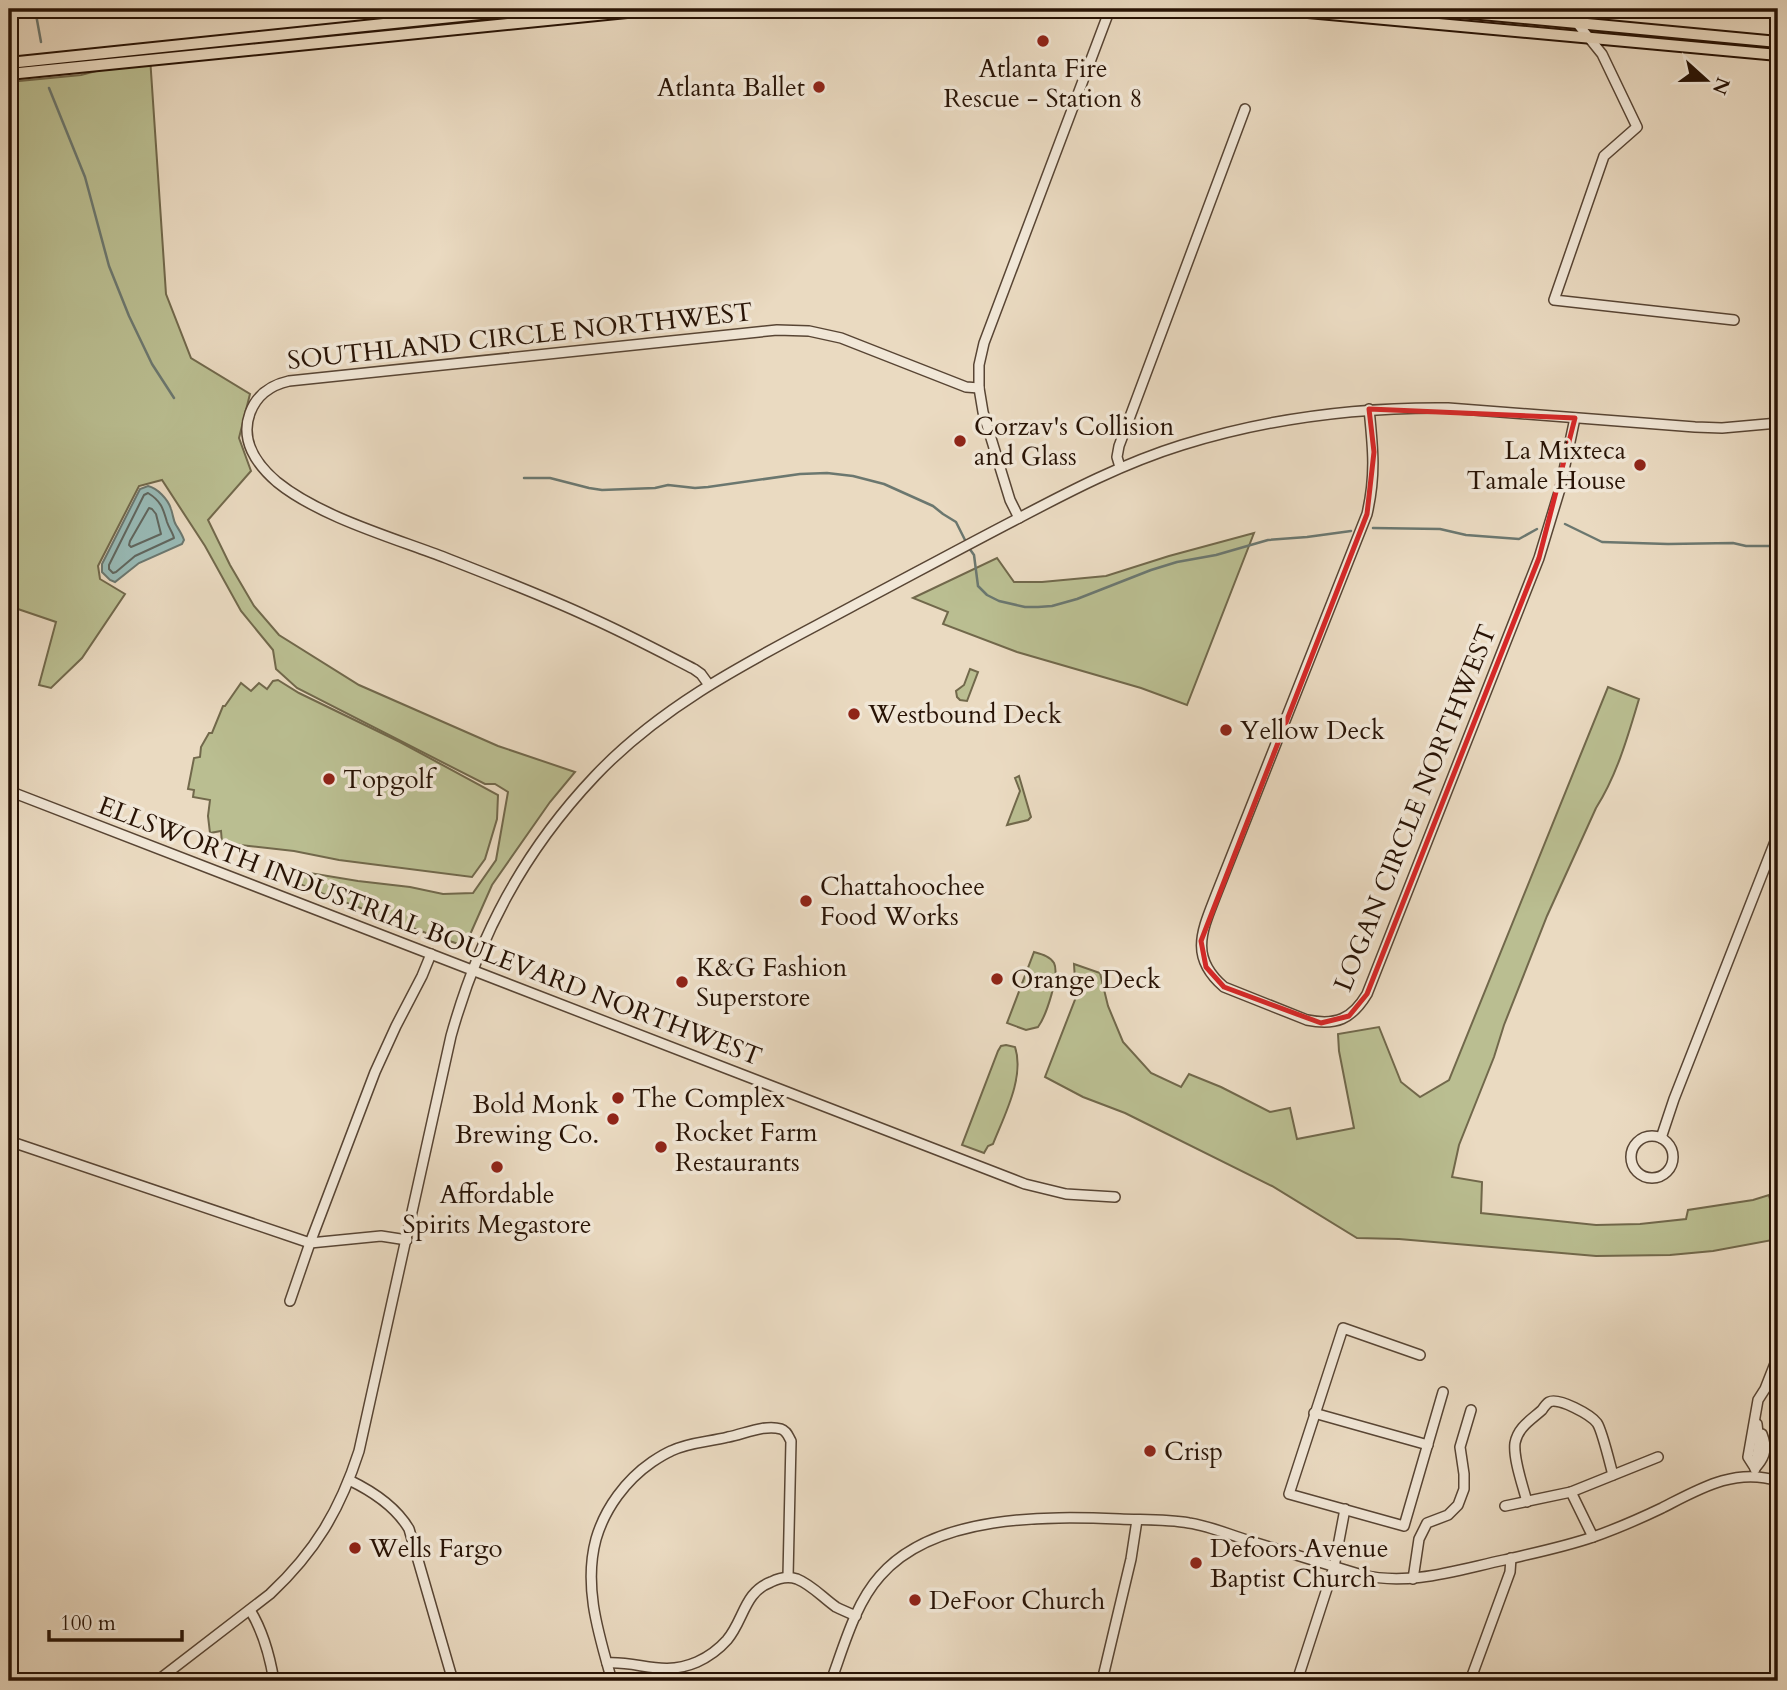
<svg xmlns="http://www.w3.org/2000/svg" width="1787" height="1690" font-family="Cardo,serif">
<rect width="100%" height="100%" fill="#eadac1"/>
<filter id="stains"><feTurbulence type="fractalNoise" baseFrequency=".00286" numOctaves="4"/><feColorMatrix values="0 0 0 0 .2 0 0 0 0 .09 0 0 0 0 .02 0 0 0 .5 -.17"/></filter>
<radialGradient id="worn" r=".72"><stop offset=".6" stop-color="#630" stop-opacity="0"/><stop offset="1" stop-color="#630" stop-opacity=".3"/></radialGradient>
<g fill="#babe91" stroke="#71684b" stroke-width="2">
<path d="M 150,57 L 166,294 L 191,358 L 250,394 L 239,438 L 251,471 L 208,520 L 230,565 L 254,606 L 279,635 L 359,685 L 498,746 L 575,772 L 550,802 L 492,885 L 465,946 C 429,935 393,921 358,907 C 331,897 303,887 278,873 L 280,868 L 358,881 L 410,887 L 443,894 L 473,893 L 496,860 L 508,792 L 495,784 L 485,784 L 297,688 L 276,669 L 273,650 L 241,611 L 205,546 L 162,480 L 139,486 L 98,566 L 100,579 L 125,594 L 82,658 L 51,688 L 39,685 L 56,622 L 9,606 L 9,82 L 81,75 Z"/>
<polygon points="1254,533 1187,705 1141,688 1017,652 943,624 948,612 913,598 997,558 1014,582 1042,582 1106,576 1169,556"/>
<polygon points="970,669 978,672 967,701 960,700 957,697 956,691 964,685"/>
<polygon points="278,680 299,693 400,742 498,795 497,819 485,859 472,877 339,860 294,851 222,843 221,831 210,833 208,816 210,800 193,797 194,790 188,789 194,758 200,757 201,747 209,733 212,733 223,706 225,706 241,683 251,691 259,683 267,689 273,681"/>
<path d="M 1608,687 L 1639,699 C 1628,736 1617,775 1596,808 L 1547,916 L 1504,1025 L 1494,1057 L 1459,1145 L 1452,1177 L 1482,1182 L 1481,1213 L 1596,1225 L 1640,1224 L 1686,1219 L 1688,1210 L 1753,1200 L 1769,1195 L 1770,1199 L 1778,1197 L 1778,1239 L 1713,1251 L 1670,1255 L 1596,1256 L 1399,1239 L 1357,1238 L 1272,1186 L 1125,1113 L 1083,1097 L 1045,1077 L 1076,997 L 1074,964 L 1100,973 L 1108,1006 L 1123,1042 L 1151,1073 L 1181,1087 L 1189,1074 L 1221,1087 L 1270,1112 L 1290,1108 L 1297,1139 L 1354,1128 L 1339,1051 L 1338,1034 L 1379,1027 L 1401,1082 L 1420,1097 L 1449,1080 Z"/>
<polygon points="1019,776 1031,817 1028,820 1007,825 1020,791 1015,778"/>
<path d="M 1034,952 C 1041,954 1050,956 1054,963 C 1060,975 1046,1016 1038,1027 L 1026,1030 L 1007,1023 Z"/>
<path d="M 1006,1045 L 1015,1047 C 1025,1077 1004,1116 993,1144 L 988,1146 L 984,1153 L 962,1145 L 998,1051 L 1001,1046 Z"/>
</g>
<path fill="#98bab6" stroke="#6b776f" stroke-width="2" d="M 148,486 C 157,488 168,499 171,509 C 173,514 173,520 176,525 C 179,530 182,534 184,540 L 182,544 L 139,563 L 115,582 L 110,580 L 102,572 L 102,564 L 140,489 Z"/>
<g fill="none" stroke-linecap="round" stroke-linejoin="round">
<g stroke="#60665e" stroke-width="2">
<path d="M 148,493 C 161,501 163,508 167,522 C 169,528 173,533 174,538 L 135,556 L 116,572 L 113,573 L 109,569 L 109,565 L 144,495 Z"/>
<polygon points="149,508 152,509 156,514 161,534 131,547 129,545 130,541"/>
</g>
<g stroke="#6b776f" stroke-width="2.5">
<polyline points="35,9 41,42"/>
<polyline points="49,88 85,177 109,266 129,316 152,364 174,398"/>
<polyline points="524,478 550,478 589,488 602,490 655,488 668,485 695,488 708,487 800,474 827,473 853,476 884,484 933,506 943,514 956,522 966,542"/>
<polyline points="1565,524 1602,542 1668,544 1733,543 1746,546 1778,546"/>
<polyline points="1373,528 1440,529 1466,535 1519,539 1537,529"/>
<polyline points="969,548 974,555 978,586 987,595 999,601 1025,607 1038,607 1052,606 1077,599 1151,570 1177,562 1216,555 1268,540 1307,537 1351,531"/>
</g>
<g stroke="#584534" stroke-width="12">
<g id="minor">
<polyline points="1561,9 1577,23 1602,54 1637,127 1604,156 1554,300 1734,320"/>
<path d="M 1369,409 C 1373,448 1376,475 1367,514 L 1216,895 C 1202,931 1189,957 1224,987 L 1307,1020 C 1336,1026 1352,1019 1367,994 L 1539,558 L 1560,489 L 1575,418"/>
<polyline points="1120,467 1117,457 1119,446 1245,109"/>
<polyline points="1019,518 1010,500 983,412 979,388 979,365 984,343 1110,9"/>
<path d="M 709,685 L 701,674 L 694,669 C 659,651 625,633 589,617 C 542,595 494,577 446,558 C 394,538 320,517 277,482 C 256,464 240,440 250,413 C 257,394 271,385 289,381 L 777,330 L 809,331 L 841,338 L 966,387 L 979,388"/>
<polyline points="9,791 1025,1184 1066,1194 1115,1197"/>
<circle cx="1652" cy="1157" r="21"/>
<polyline points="1661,1138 1674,1099 1778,834"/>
<polyline points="9,1141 310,1243 381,1236 407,1240"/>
<polyline points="290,1301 310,1243 375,1072 396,1026 422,976 431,954"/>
<polyline points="1420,1355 1343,1328 1289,1494 1404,1526 1443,1392"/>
<polyline points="1314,1413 1428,1445"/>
<path d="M 1757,1466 C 1766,1455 1767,1447 1762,1434"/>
<polyline points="1755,1468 1748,1457 1758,1400 1765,1389 1778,1356"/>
<polyline points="1755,1469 1759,1443 1757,1424"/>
<path d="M 349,1480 C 372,1491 396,1507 409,1529 L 453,1681"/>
<polyline points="1571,1492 1593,1537"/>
<path d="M 1527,1502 C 1523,1486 1513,1459 1515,1443 C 1518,1427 1531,1420 1542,1410 C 1544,1407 1546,1404 1549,1402 C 1559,1397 1591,1415 1597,1423 C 1602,1430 1610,1464 1613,1475"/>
<polyline points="1505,1506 1571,1492 1658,1457"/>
<polyline points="1413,1579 1419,1539 1427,1523 1448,1515 1458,1505 1464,1489 1464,1474 1460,1447 1471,1410"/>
<path d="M 250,1610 C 263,1631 270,1657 274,1681"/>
<path d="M 607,1663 C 640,1661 662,1677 697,1662 C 708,1657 719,1649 727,1640 C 744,1620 744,1592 771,1582 C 779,1578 788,1576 797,1579 C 812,1585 823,1598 836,1607 C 842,1610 849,1613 856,1616"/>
<path d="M 157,1681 L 270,1594 C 315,1552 340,1510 359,1451 L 451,1036 C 479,936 523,852 595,776 C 667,700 760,656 851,607 C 906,578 961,548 1017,519 C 1070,491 1124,463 1182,445 C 1269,418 1357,407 1448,408 L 1695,427 L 1722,428 L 1778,423"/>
<path d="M 612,1681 C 599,1635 583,1587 596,1539 C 605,1508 626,1480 652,1462 C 658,1458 664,1454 671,1451 C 689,1442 709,1442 728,1437 C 744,1434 765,1424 781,1429 C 787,1431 788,1436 791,1441 L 788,1577"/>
<path d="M 831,1681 C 844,1646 855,1604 880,1576 C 934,1514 1046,1516 1120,1519 C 1143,1520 1167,1519 1189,1523 C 1210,1526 1230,1535 1250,1541 C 1287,1552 1325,1564 1362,1575 C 1410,1586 1457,1570 1504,1560 C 1534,1553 1564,1547 1593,1537 C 1616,1529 1639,1519 1662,1508 C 1699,1489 1735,1467 1778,1481"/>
<polyline points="1102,1681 1131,1559 1137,1520"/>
<polyline points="1297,1681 1334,1567 1345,1509"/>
<polyline points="1470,1681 1510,1572 1511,1558"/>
</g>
</g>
<g stroke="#281305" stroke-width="14">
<g id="major">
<polyline points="1275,9 1778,55"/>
<polyline points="1428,9 1778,42"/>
<polyline points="9,63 528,9"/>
<polyline points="9,74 657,9"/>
</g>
</g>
<use href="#minor" stroke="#f1e7d7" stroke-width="9"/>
<use href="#major" stroke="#eadac1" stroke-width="10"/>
</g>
<path fill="none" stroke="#d62828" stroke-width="5" stroke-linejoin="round" d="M 1369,409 L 1575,418 L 1539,558 L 1367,994 L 1349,1016 L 1321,1023 L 1224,987 L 1206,967 L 1201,941 L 1367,514 L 1374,452 Z"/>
<g fill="#8f2418" stroke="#f1e7d7" stroke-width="2.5">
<circle cx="1043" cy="41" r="7"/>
<circle cx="819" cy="87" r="7"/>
<circle cx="960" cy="441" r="7"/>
<circle cx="1640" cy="465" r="7"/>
<circle cx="854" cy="714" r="7"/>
<circle cx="1226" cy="730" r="7"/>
<circle cx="329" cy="779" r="7"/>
<circle cx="806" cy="901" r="7"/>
<circle cx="997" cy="979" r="7"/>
<circle cx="682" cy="982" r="7"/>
<circle cx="618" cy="1098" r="7"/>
<circle cx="613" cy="1119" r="7"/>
<circle cx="661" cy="1147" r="7"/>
<circle cx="497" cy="1167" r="7"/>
<circle cx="1150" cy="1451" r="7"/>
<circle cx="355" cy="1548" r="7"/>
<circle cx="1196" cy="1563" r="7"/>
<circle cx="915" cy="1600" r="7"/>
</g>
<g text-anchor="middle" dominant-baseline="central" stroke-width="7" stroke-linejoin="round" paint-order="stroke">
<g font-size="26" fill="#281305" stroke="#f1e7d7" text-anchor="start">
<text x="1043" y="68" text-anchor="middle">Atlanta Fire<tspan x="1043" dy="30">Rescue - Station 8</tspan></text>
<text x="805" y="87" text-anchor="end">Atlanta Ballet</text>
<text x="974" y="426">Corzav's Collision<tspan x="974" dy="30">and Glass</tspan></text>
<text x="1626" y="450" text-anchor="end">La Mixteca<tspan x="1626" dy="30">Tamale House</tspan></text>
<text x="868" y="714">Westbound Deck</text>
<text x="1240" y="730">Yellow Deck</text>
<text x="343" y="779">Topgolf</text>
<text x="820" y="886">Chattahoochee<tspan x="820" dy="30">Food Works</tspan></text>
<text x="696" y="967">K&amp;G Fashion<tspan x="696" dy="30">Superstore</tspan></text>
<text x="1011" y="979">Orange Deck</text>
<text x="632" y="1098">The Complex</text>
<text x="599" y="1104" text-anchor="end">Bold Monk<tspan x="599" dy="30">Brewing Co.</tspan></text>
<text x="675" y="1132">Rocket Farm<tspan x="675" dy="30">Restaurants</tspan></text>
<text x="497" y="1194" text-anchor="middle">Affordable<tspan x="497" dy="30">Spirits Megastore</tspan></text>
<text x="1164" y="1451">Crisp</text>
<text x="369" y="1548">Wells Fargo</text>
<text x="1210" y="1548">Defoors Avenue<tspan x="1210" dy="30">Baptist Church</tspan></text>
<text x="929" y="1600">DeFoor Church</text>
</g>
<g font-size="26" fill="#281305" stroke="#f1e7d7">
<text transform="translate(520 336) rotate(-6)">SOUTHLAND CIRCLE NORTHWEST</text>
<text transform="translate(1415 808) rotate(-68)">LOGAN CIRCLE NORTHWEST</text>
<text transform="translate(430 931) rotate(21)">ELLSWORTH INDUSTRIAL BOULEVARD NORTHWEST</text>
</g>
</g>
<rect width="1787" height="1690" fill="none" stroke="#eadac1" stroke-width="35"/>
<rect x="10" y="10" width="1766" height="1669" fill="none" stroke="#281305" stroke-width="3.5"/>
<rect x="18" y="18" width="1752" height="1655" fill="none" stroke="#281305" stroke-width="2"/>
<g transform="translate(1706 80) rotate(111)" stroke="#f1e7d7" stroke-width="5" paint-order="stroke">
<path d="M0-5L12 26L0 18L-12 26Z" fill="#281305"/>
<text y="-10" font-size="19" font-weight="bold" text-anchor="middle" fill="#281305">N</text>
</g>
<path d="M49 1630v10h133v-10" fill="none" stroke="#281305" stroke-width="3.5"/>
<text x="60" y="1630" font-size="21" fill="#281305" stroke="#f1e7d7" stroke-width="5" paint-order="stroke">100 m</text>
<rect width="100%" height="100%" filter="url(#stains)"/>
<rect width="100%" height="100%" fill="url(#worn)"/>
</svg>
